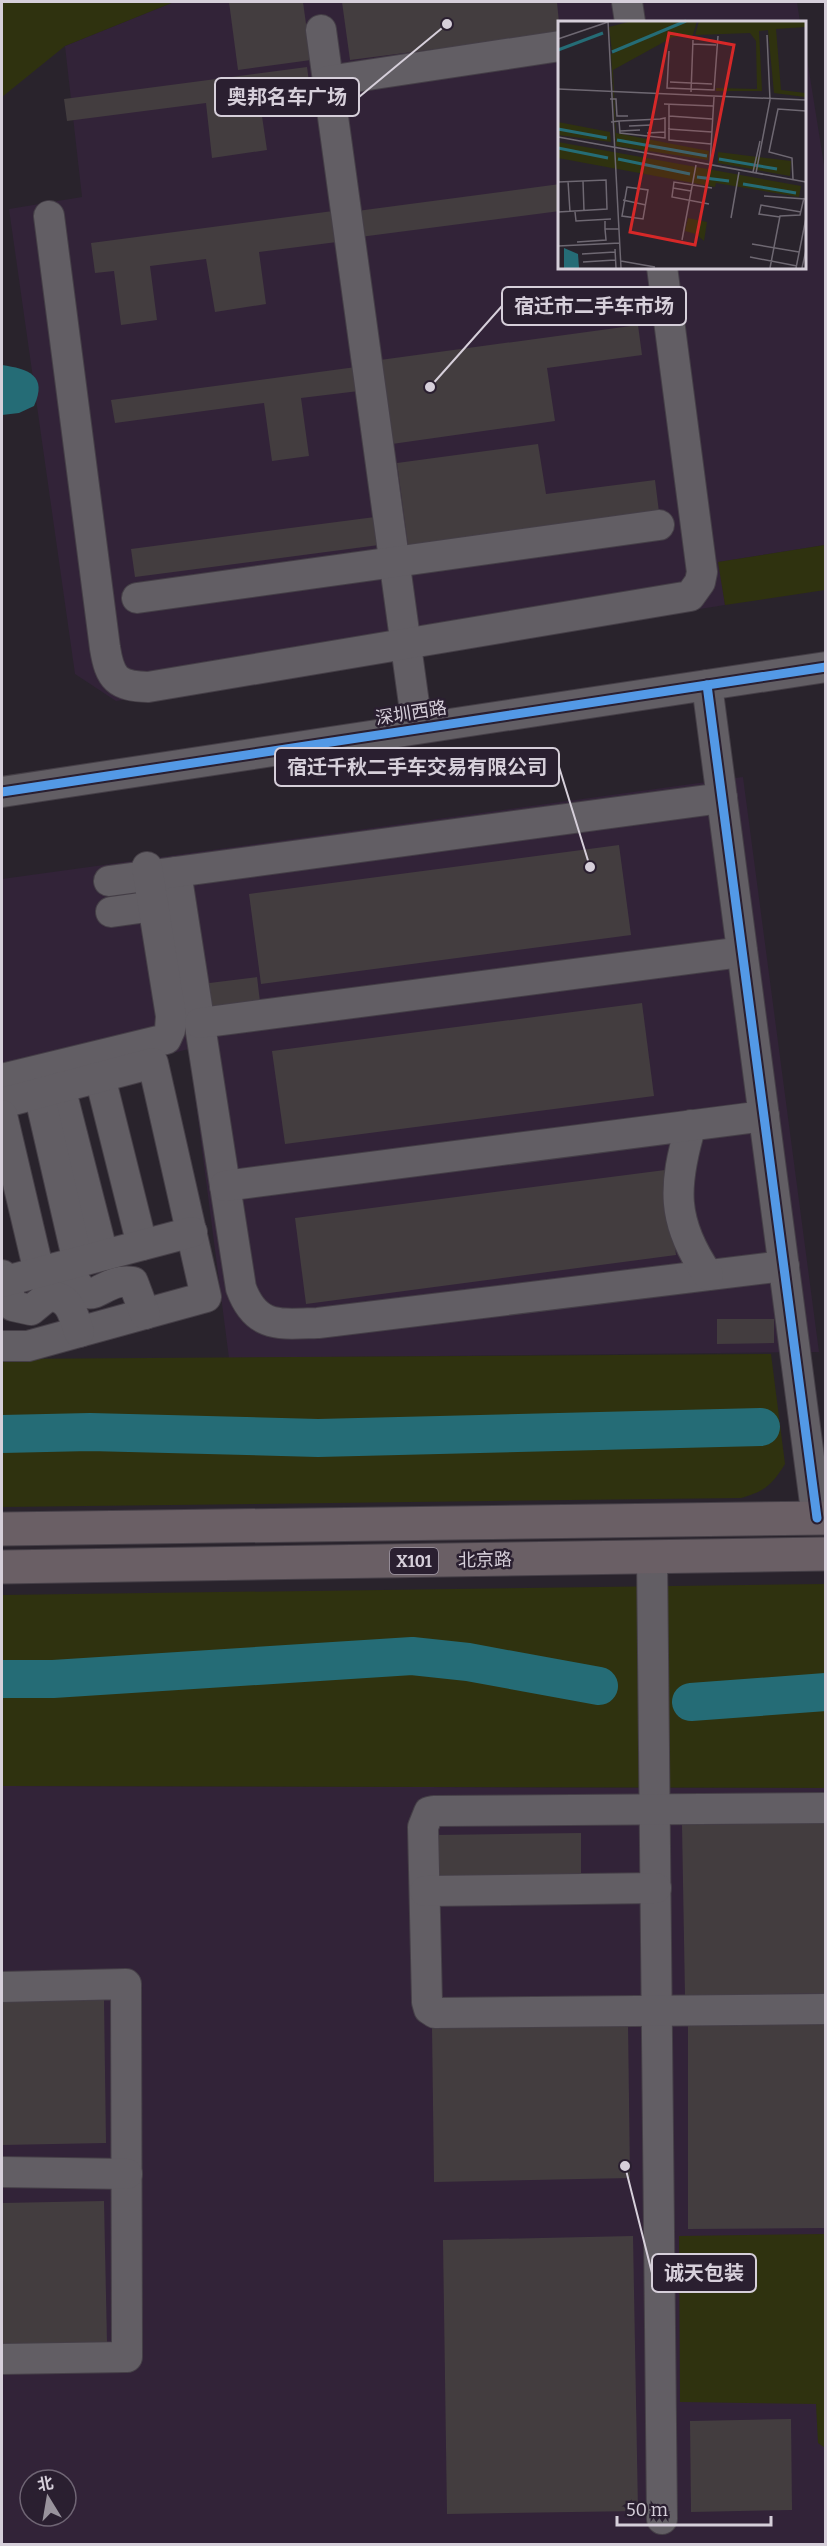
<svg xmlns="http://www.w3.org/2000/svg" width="827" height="2546" font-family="Bitter,'Noto Sans SC',serif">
<rect width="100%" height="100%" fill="#29232c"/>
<g fill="#322338" fill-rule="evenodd">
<polygon points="174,2 797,2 800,22 560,22 560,267 804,267 805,46 825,171 825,545 719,562 725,605 116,701 75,674 9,209 82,197 65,46"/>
<polygon points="743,777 819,1352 229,1358 189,1049 2,1095 2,879"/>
<path d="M 2,1786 L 825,1788 L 825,2544 L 2,2544 ZM 30,2480 L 66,2480 L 66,2516 L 30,2516 Z"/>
</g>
<g fill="#2f320f">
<polygon points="2,2 174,2 65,46 2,97"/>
<polygon points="825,545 825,590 725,605 718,562"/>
<path d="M 771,1354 L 785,1464 C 772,1485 765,1491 741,1498 L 2,1507 L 2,1359 Z"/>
<polygon points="825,1584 825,1788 2,1786 2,1595"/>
<polygon points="825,2234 825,2448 818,2443 816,2404 680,2402 679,2236"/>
</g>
<path fill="#256c76" d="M 2,365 C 28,369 48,375 34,406 L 19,413 L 2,415 Z"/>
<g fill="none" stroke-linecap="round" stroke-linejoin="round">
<g stroke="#256c76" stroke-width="38">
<polyline points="2,1434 90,1432 318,1438 761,1427"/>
<polyline points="2,1679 53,1679 412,1656 468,1662 599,1686"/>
<polyline points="691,1702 826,1692"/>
</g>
</g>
<g fill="#433d3f">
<polygon points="229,2 303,2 311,60 238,70"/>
<polygon points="342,2 557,2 560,33 350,60"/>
<polygon points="307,67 310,89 259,96 267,150 212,158 206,103 67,121 64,99"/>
<polygon points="560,184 560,211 360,237 357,211"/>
<polygon points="333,211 337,242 259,252 266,304 215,312 206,259 150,266 157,320 121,325 114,271 95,273 91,243"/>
<polygon points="638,325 642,355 547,368 555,421 392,444 380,360"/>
<polygon points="356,367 359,391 301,398 309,456 272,461 264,403 115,423 111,400"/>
<polygon points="538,444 546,494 655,480 659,512 408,545 397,463"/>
<polygon points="375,517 379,545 135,577 131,549"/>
<polygon points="619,845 631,935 261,984 249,894"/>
<polygon points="257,977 261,1010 182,1020 177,987"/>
<polygon points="642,1003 654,1096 285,1144 272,1051"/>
<polygon points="665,1170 676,1255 306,1304 295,1218"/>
<polygon points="717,1319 774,1319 774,1343 717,1344"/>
<polygon points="826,1823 826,1993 685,1996 682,1825"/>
<polygon points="581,1833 581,1874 435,1877 434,1835"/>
<polygon points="104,2000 106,2143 2,2145 2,2001"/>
<polygon points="688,2020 826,2020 826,2228 688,2229"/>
<polygon points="628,2022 630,2178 434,2182 432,2026"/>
<polygon points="104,2201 107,2343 2,2345 2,2203"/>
<polygon points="633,2236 638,2511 447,2514 443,2240"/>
<polygon points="791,2419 792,2510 691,2512 690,2421"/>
</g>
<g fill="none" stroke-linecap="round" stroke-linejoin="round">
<g stroke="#453f47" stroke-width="32">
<g id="minor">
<polyline points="627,2 630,22"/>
<polyline points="321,30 415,711"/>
<polyline points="328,81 560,46"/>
<path d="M 49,216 L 105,648 C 110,679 117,686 148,687 L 690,596 L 700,582 L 702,572 L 662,267"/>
<polyline points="137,598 659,525"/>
<polyline points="707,685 817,1518"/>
<polyline points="2,792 826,667"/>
<path d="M 176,872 L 241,1288 C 256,1329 280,1324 318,1323 L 784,1266"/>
<polyline points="109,881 722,798"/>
<polyline points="111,912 154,906"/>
<polyline points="200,1023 742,952"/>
<polyline points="100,1077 142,1245"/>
<polyline points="2,1079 166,1039 170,1030 171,1016 147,867"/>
<polyline points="60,1087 103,1255"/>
<polyline points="39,1093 78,1262"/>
<polyline points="2,1103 153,1063 206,1297 28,1346 2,1346"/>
<polyline points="2,1115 39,1272"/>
<path d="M 691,1125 C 673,1186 671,1221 708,1275"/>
<polyline points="225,1186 764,1116"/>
<path d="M 67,1265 C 91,1321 97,1276 133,1282 L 145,1314"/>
<path d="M 2,1275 L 13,1306 L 31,1310 L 48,1296 C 70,1296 73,1313 79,1332"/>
<polyline points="2,1282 192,1232"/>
<polyline points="652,1557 662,2519"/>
<polyline points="826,1808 434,1811 429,1812 423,1827 427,2002 429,2009 435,2013 826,2009"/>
<polyline points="425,1891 656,1888"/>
<polyline points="2,1987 126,1984 127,2357 2,2359"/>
<polyline points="2,2172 127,2174"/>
</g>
</g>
<g stroke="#453f47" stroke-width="35">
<g id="major">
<polyline points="2,1529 826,1518"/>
<polyline points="2,1567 826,1554"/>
</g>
</g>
<use href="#minor" stroke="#625e64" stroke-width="30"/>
<use href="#major" stroke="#6a5f65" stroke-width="33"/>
<g stroke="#2a1f30" stroke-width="13">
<g id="cycleway">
<polyline points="707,685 817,1518"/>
<polyline points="2,792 826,667"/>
</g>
</g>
<use href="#cycleway" stroke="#5399e6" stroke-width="9"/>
</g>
<g text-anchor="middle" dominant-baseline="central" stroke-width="5" stroke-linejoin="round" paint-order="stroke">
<rect fill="#2a1f30" stroke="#a29aa7" stroke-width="1.5" x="390" y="1548" width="48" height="26" rx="4.5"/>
<g font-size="16" font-weight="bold" fill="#d6cfda">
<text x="414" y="1561">X101</text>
</g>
<g font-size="18" fill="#d6cfda" stroke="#2a1f30">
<text transform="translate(411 713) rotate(-9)">深圳西路</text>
<text transform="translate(485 1560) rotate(-1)">北京路</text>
</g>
</g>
<g transform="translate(558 21)">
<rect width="248" height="248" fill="#29232c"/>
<path d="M 74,0 L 126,0 L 54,30 L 51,6 ZM 129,0 L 139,0 L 135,14 L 115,16 L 55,49 L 58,112 L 151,130 L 150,139 L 58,125 L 53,33 ZM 141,0 L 247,0 L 247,6 L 218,8 L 223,69 L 247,72 L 247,76 L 216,72 L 210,9 L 201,10 L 204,70 L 158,70 L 158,67 L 199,68 L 198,20 L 192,12 L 137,14 ZM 0,101 L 52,111 L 53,121 L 0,114 ZM 0,121 L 243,165 L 241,176 L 158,162 L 157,166 L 0,137 ZM 160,131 L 233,140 L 232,155 L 160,142 ZM 130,197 L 149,201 L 146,220 L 138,213 L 127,210 Z" fill="#2f320f"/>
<path d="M 6,227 L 20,233 L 21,247 L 6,247 Z" fill="#256c76"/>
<path fill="none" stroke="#256c76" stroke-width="3" d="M 0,29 L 45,12M 54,31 L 128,0M 0,108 L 49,117M 59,119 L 149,135M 0,127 L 50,137M 60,138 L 132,153M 161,138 L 219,148M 139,156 L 171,160M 185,163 L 238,172"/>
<path fill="none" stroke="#6e6872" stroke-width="1.5" d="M 50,0 L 63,247M 0,18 L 50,1M 135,23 L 158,24M 111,30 L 109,67 L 156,69 L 160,15M 112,61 L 154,63M 0,68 L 248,79M 133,71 L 135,19M 52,78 L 58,78 L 59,95 L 70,95M 106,83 L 155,85M 111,83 L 111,119 L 153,123M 111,95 L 154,98M 53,101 L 61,100 L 102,98 L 107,97 L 107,117 L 62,112 L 61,100M 71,105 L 94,104M 110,108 L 154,111M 62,110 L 82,109M 89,112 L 107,111M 0,116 L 248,161M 152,143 L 156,76M 195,151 L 202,120M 198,152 L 212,79 L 209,14M 235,158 L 234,137 L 211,131 L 220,88 L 248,90M 10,160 L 12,191M 25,160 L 26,190M 0,161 L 48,159 L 49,188 L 0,191M 69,166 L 90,169 L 85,198 L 64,195 ZM 115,167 L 133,170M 206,175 L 247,178M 65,179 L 88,184M 151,183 L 114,176 L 116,161 L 154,167M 17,191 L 18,200 L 53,198M 222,196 L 201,193 L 203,184 L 243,191M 173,197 L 181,151M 47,200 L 47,208 L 61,208M 124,219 L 138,144M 19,221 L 48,219 L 47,208M 194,223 L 241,231M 0,225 L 62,222M 57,228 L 58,247M 24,233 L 57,231M 192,236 L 239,245M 63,240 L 97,246M 25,241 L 57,239M 212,247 L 222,195 L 242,194 L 246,177M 238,247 L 248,197M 244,247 L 248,229"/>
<path fill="#d62828" fill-opacity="0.15" stroke="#d62828" stroke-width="3" d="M 111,12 L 176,24 L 137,224 L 72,211 Z"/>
<rect width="248" height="248" fill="none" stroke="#d6cfda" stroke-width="3"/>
</g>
<path fill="none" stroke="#d6cfda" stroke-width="2" d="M447 24L359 97M430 387L502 306M590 867L559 767M625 2166L652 2273"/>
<g fill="#d6cfda" stroke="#2a1f30" stroke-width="2">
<circle cx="447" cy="24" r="6"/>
<circle cx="430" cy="387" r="6"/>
<circle cx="590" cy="867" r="6"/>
<circle cx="625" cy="2166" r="6"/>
</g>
<g fill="#2a1f30" stroke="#d6cfda" stroke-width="2">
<rect x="215" y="78" width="144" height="38" rx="6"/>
<rect x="502" y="287" width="184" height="38" rx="6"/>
<rect x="275" y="748" width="284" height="38" rx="6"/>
<rect x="652" y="2254" width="104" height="38" rx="6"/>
</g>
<g font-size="20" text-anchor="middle" font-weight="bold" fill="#d6cfda">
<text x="287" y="104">奥邦名车广场</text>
<text x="594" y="313">宿迁市二手车市场</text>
<text x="417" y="774">宿迁千秋二手车交易有限公司</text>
<text x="704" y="2280">诚天包装</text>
</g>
<rect width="827" height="2546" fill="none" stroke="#d6cfda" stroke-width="6"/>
<g transform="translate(48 2498) rotate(349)"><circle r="28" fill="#2a1f30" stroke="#6f6574" stroke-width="1.5"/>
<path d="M0-4.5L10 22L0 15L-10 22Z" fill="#99939d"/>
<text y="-9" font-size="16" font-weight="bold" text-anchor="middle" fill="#d6cfda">北</text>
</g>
<path d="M617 2516v9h154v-9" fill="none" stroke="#d6cfda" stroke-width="3"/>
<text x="626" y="2516" font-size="18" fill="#d6cfda" stroke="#2a1f30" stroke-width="4.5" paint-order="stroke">50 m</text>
</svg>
